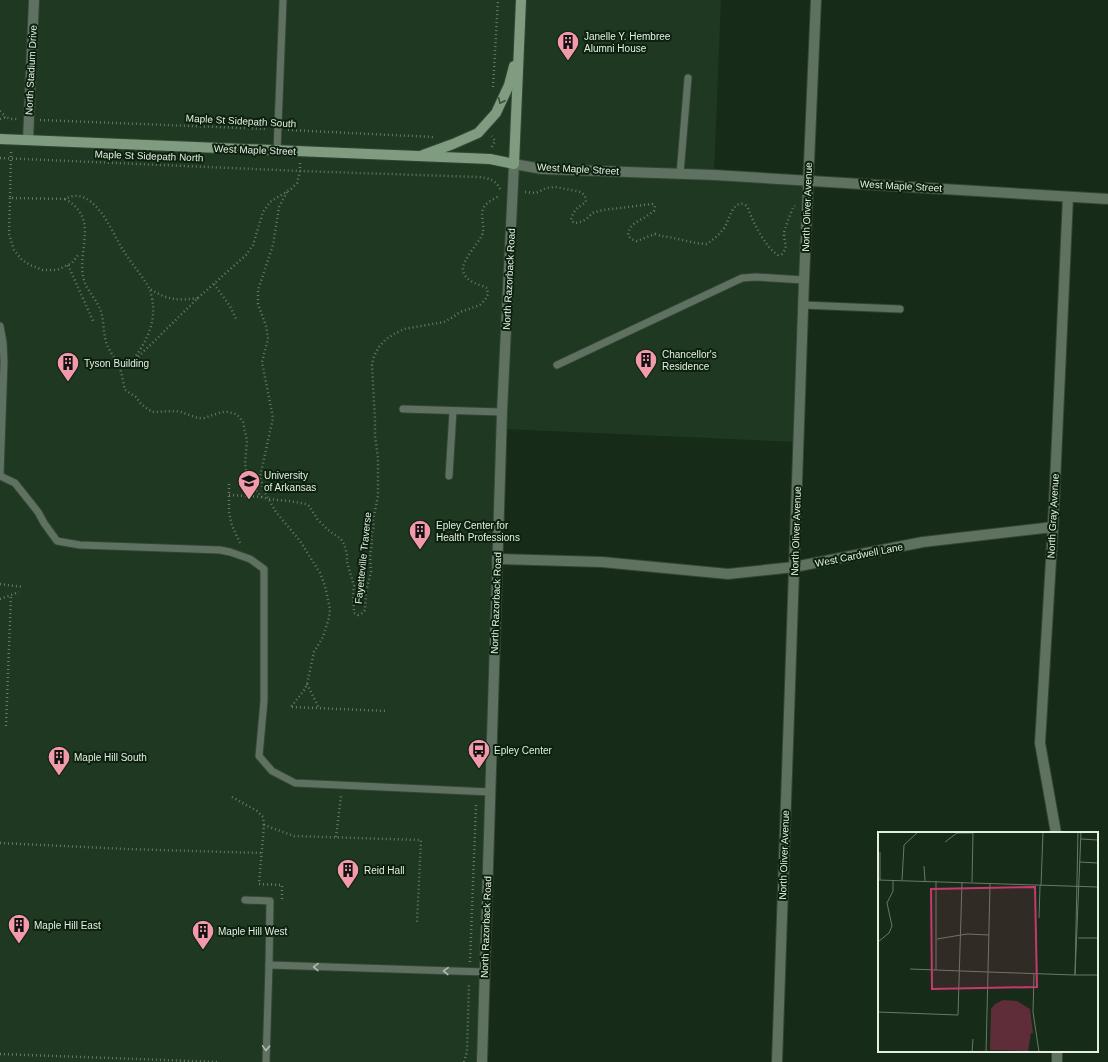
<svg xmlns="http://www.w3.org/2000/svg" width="1108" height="1062" font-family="Arial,sans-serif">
<rect width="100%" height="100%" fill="#162b18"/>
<polygon fill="#1e3821" points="0,0 721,0 714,175 808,181 798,442 501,429 482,1062 0,1062"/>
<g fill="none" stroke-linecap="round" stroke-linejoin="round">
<g stroke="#334634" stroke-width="9">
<g id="service">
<polyline points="277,151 283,0"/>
<polyline points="680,174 688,78"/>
<polyline points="803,305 900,309"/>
<polyline points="0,326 3,342 4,362 0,476"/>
<polyline points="557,365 742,278 756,277 804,280"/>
<polyline points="403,409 502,412"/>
<polyline points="0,476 15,483 38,512 44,523 57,541 80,545 220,550 230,552 250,559 264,569 264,701 259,756 272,771 295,783 490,792"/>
<polyline points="449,476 453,411"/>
<polyline points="245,900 270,901 269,965"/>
<polyline points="266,1062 269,965 485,972"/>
</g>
</g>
<g stroke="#334634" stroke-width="12">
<g id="minor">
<polyline points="514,164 542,169 714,175 1108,199"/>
<polyline points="497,559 602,562 728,574 794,567 923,542 1053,527"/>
<polyline points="1056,833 1040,743 1053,527 1068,197"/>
<polyline points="777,1062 804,280 816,0"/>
<polyline points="1057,1062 1057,1051"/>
</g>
</g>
<g stroke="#334634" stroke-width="12">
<g id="tertiary">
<polyline points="28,140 34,0"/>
<polyline points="482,1062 502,412 514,164"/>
</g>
</g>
<g stroke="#334634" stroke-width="12">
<g id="secondary">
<polyline points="0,139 490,159 514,164 521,0"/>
<polyline points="423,155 453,144 478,133 496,113 509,85 514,66"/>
</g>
</g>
<g stroke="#697a6a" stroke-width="2.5" stroke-dasharray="1 3" stroke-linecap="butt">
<polyline points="493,87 498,0"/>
<polyline points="0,111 6,117"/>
<polyline points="0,119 6,117 10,119 17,119"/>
<polyline points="40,120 267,129"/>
<polyline points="288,130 433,137"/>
<polyline points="492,147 495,141 492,136"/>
<path d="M 11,152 L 10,198 L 65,199 C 74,194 83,195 91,202 C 106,214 113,234 123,250 C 131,263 142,275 149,288 C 151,293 153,301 153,306 C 155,329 142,347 130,365 L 198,298 C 177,301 168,300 150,289"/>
<path d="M 0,158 L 300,171 L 478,177 C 488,178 495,179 500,189"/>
<polyline points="287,192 279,207 273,245 258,290 258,304 266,326 268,339 262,362 273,418 260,477 264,491 276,512 300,541 320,573 325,586 330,609 329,618 323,637 314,652 307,684 305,689 291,707"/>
<path d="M 525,192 L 536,193 L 546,188 L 555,187 L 581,192 L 585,196 L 586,202 C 579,207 573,210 571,220 L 574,223 C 581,223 588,219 592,213 L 603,210 L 652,204 L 655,206 L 654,211 C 649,214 645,218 640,220 C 633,224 629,227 628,235 L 631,239 L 637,241 L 655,234 C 660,236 663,236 668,237 C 681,239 694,244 707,244 C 714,239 720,234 725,227 C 729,220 732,202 743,204 C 747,205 748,208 749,211 C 754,224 766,248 778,255 L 782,254 C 789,246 784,244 784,235 C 784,228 791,214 793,207 L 795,206"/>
<polyline points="10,198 9,234 14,250 22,260 30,265 43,270 57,270 72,263 78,255"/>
<path d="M 65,199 C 99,218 78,247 83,276 C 85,289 95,297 100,309 C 104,318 103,331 106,342 C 109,351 115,358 119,366 C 122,373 123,382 125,390 L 136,397 L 141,404 L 152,412 L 176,411 L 181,412 L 198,418 L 204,418 L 222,412 L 227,412 L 236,414 L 240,418 L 243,422 L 247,441 L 245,463 L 246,470 L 250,482 L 254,488 L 262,497 L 268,499 L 289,501 L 306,504 L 309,506 L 318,520 L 328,530 L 341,539 L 344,544 L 347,554 L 347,562 L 354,586 L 353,595 L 354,613 L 358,615 L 363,613 L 365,610 L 366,592 L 371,572 L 370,557 L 372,541 L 371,537 L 374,526 L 373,520 L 378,496 L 378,458 L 375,436 L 375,420 L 373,384 L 372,365 L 374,356 L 379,347 L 385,340 L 394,334 L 404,329 L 444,322 L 453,317 L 460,312 L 480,305 L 485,300 L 488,294 L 487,288 C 479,284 465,282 463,270 C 462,260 478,244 482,235 C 486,226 479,215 484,207 C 487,202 494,199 499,196"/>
<polyline points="68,265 94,323"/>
<polyline points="214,284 230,306 236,319"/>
<polyline points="198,298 246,255 253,245 263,212 270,202 291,189 297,183 300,171 300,162"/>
<polyline points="229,484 229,512 232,526 240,543"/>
<polyline points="229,495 262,497"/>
<polyline points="0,584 23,587"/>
<polyline points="0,599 19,592"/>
<polyline points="307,684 319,708"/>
<polyline points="292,707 387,711"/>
<polyline points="6,726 11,595"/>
<polyline points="232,797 257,811 263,817 264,825"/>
<polyline points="336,837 341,796"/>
<polyline points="0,843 126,849 262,853"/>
<polyline points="282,899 282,885 259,884 264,825 294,836 421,840 417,923"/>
<polyline points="470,962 476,805"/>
<polyline points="0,1054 218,1062"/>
<polyline points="464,1062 467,1052 469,983"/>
</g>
<use href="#service" stroke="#5f7160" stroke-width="7"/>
<use href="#minor" stroke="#5f7160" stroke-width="10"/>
<use href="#tertiary" stroke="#5f7160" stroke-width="10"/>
<use href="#secondary" stroke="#7f9c80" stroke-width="10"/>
</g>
<defs><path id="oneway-chevron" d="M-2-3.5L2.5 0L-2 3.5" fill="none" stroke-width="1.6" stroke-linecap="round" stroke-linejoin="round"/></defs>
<use stroke="#3b523c" href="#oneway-chevron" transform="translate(501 101) rotate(115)"/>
<g stroke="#aebdaf">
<use href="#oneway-chevron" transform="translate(316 967) rotate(-178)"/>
<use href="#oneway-chevron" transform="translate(446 971) rotate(-178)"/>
<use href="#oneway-chevron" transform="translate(266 1048) rotate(92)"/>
</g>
<defs>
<g id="building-pin" transform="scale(1.15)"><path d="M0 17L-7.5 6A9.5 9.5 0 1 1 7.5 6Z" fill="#f29aac" stroke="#0d210f"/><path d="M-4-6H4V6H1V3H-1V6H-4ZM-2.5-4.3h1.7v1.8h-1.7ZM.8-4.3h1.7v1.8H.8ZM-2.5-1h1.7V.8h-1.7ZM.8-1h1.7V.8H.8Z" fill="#111"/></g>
<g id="university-pin" transform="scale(1.15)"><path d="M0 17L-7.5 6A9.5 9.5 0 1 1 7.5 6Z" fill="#f29aac" stroke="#0d210f"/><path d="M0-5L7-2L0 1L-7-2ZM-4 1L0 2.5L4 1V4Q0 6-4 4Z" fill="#111"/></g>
<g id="bus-pin" transform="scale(1.15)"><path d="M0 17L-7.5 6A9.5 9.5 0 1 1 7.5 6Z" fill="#f29aac" stroke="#0d210f"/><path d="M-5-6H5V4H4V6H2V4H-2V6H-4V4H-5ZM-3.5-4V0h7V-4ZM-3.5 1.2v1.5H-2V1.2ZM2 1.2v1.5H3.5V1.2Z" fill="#111"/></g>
</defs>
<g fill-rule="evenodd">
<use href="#building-pin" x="568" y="42"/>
<use href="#building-pin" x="646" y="360"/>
<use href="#building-pin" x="68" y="363"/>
<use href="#university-pin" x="249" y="481"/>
<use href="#building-pin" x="420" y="531"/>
<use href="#bus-pin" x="479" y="750"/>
<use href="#building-pin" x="59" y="757"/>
<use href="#building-pin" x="348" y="870"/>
<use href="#building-pin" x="19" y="925"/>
<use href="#building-pin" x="203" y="931"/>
</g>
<g text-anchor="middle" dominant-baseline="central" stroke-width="4" stroke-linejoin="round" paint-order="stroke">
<g font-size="10" fill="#e3efe3" stroke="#0d210f" text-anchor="start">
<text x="584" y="36">Janelle Y. Hembree<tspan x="584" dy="12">Alumni House</tspan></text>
<text x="662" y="354">Chancellor's<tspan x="662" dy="12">Residence</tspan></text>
<text x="84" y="363">Tyson Building</text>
<text x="264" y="475">University<tspan x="264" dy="12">of Arkansas</tspan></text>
<text x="436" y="525">Epley Center for<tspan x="436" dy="12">Health Professions</tspan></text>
<text x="494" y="750">Epley Center</text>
<text x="74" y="757">Maple Hill South</text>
<text x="364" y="870">Reid Hall</text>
<text x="34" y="925">Maple Hill East</text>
<text x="218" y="931">Maple Hill West</text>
</g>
<g font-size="10" fill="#e3efe3" stroke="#0d210f">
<text transform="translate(31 70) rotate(-87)">North Stadium Drive</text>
<text transform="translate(241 121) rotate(3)">Maple St Sidepath South</text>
<text transform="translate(255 150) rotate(2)">West Maple Street</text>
<text transform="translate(149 156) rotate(2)">Maple St Sidepath North</text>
<text transform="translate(578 169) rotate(3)">West Maple Street</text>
<text transform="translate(901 186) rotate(3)">West Maple Street</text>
<text transform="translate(807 207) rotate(-88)">North Oliver Avenue</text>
<text transform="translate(509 279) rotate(-87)">North Razorback Road</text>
<text transform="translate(1053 516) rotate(-87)">North Gray Avenue</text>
<text transform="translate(796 531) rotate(-88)">North Oliver Avenue</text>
<text transform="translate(859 555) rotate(-11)">West Cardwell Lane</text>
<text transform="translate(363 558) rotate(-84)">Fayetteville Traverse</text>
<text transform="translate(496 603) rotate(-88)">North Razorback Road</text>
<text transform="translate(784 855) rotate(-88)">North Oliver Avenue</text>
<text transform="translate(486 927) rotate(-88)">North Razorback Road</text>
</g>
</g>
<g transform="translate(878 832)">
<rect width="220" height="220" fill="#162b18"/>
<path d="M 125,168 L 139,169 L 152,177 L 155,201 L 153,201 L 150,219 L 112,218 L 113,177 L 117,172 Z" fill="#5e2d39"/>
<path fill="none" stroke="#687969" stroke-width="1" d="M 203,7 L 220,8M 67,10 L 79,1 L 95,1M 201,30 L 220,31M 46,34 L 47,49M 0,48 L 220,55M 2,48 L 2,20M 24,48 L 26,13 L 40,0M 58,49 L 58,138M 94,50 L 95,0M 163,54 L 165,0M 161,86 L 162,54M 200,106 L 220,106M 59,107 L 89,102 L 111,103M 0,110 L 11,101 L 14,94 L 9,71 L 15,59 L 15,48M 32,137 L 110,140 L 112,52M 156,142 L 155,180 L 161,220M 197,143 L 220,143M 197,143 L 200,0M 197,143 L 203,0M 0,180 L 80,183 L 84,50M 94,220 L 95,207M 108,220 L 110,140 L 197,143"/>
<path fill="#c7386f" fill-opacity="0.15" stroke="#c7386f" stroke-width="2" d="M 157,55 L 159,155 L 54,157 L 53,57 Z"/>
<rect width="220" height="220" fill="none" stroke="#e3efe3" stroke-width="2"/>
</g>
</svg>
